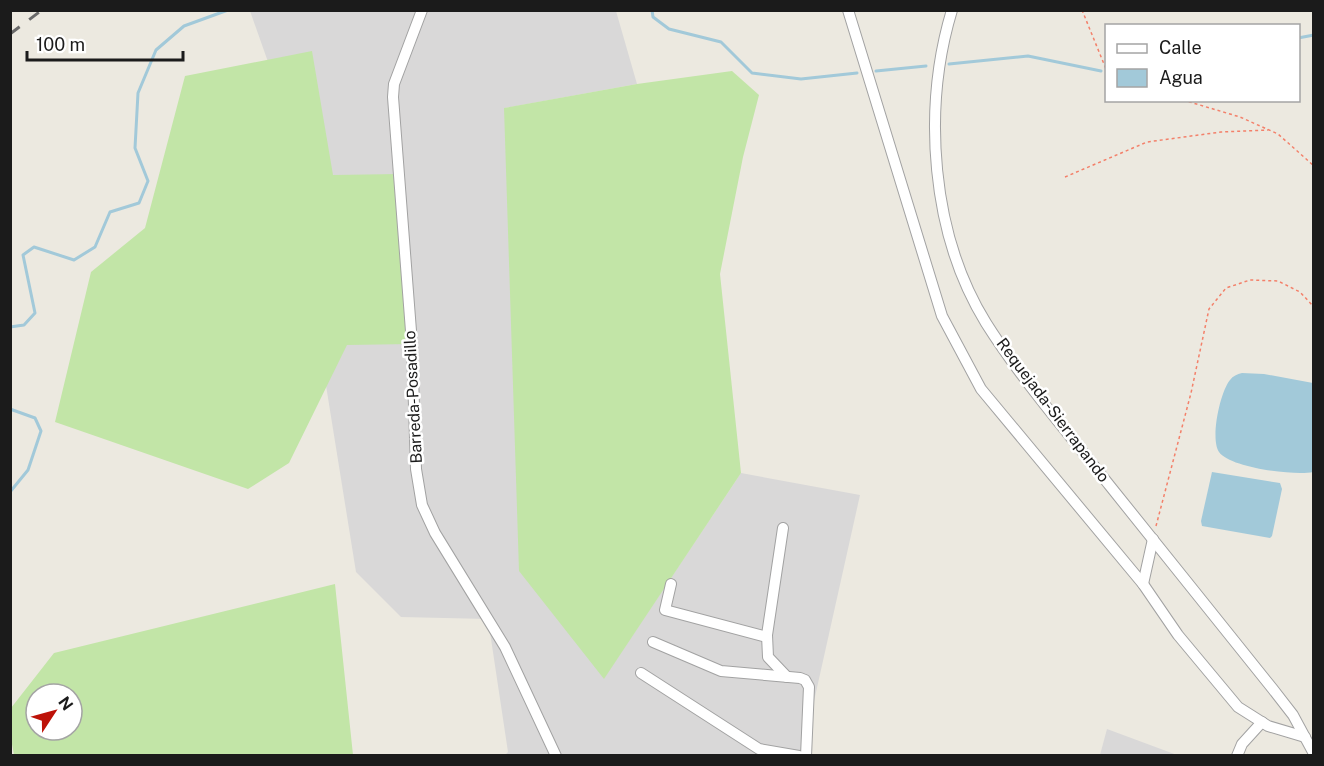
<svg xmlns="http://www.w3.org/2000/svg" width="1324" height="766" font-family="'Public Sans',sans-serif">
<rect width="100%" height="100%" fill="#ece9e0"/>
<g fill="#d9d8d8">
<polygon points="250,11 616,11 637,84 505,108 604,678 741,473 860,495 802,755 505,755 508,752 488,619 401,617 356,572 279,93"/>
<polygon points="1107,729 1177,755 1100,755"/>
</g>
<g fill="#c2e5a7" fill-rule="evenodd">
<polygon points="312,51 333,175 399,174 412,344 347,345 289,463 248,489 55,422 91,272 145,228 185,76"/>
<polygon points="732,71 759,95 743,157 720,274 741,473 604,679 519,571 504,108 637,84"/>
<path d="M 335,584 L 353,755 L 14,755 L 10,733 L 11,708 L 54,653 ZM 36,694 L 72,694 L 72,730 L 36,730 Z"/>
</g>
<g fill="#a2c9d9">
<path d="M 1242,373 L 1264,374 L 1313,383 L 1313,472 C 1296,476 1230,468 1219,452 C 1210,439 1220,392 1230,380 C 1233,376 1237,374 1242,373 Z"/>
<polygon points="1212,472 1280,483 1282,489 1272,536 1270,538 1202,526 1201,521"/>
</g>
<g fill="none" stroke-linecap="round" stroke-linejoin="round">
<g stroke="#a2c9d9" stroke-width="3">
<polyline points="652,10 653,17 669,29 721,42 752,73 801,79 857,73"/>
<polyline points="1298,38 1314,35"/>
<polyline points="949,64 1028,56 1101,71"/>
<polyline points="876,71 926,66"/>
<polyline points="10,327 24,325 35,313 23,255 34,247 74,260 95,247 110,212 139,203 148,181 135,148 138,93 156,50 184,26 228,10"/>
<polyline points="10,409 35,418 41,431 28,470 10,492"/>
</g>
<g stroke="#a2a2a2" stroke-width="12">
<g id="minor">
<polyline points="422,10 394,84 393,97 412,344 416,469 422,505 435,533 505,647 556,756"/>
<polyline points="848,10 942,316 981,389 1143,584 1178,635 1238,707 1268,726 1305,737"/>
<path d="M 952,10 C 922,109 931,234 986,323 C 1022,380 1068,433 1110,486 C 1164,553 1218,621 1272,688 L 1293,715 L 1314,754"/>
<polyline points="783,528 767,635 768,657 787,677"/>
<polyline points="671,584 665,610 767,637"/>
<polyline points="1143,584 1153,539"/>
<polyline points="653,642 721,671 800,678 805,680 809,687 806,756"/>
<polyline points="641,673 759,749 799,756"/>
<polyline points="1237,756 1242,744 1262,722"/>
</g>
</g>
<g stroke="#f3806a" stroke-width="1.5" stroke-dasharray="3 3" stroke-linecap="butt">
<polyline points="1082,10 1106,69"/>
<polyline points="1183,100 1240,117 1278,134 1314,166"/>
<polyline points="1065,177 1147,142 1221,132 1268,130"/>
<polyline points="1156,526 1191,393 1209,309 1226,288 1250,280 1278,281 1300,292 1314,307"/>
</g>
<use href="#minor" stroke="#fff" stroke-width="10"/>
<polyline stroke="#696969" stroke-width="3" stroke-dasharray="12 12" stroke-linecap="butt" points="10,34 42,10"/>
</g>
<g text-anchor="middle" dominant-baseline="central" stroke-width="5" stroke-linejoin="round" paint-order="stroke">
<g font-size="16" fill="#1b1b1b" stroke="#fff">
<text transform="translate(413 397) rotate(-93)">Barreda-Posadillo</text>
<text transform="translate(1053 410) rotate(53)">Requejada-Sierrapando</text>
</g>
</g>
<rect width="1324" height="766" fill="none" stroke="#1b1b1b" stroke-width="24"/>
<rect x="1105" y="24" width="195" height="78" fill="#ffffff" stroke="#a4a4a4" stroke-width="1.5"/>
<rect x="1117" y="44" width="30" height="9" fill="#ffffff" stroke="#a4a4a4" stroke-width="1.5"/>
<text x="1159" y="54" font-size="18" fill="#1b1b1b">Calle</text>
<rect x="1117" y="69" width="30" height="18" fill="#a2c9d9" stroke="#a4a4a4" stroke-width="1.5"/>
<text x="1159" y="84" font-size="18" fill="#1b1b1b">Agua</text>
<g transform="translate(54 712) rotate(54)"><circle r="28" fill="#ffffff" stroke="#a4a4a4" stroke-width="1.5"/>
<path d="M0-4.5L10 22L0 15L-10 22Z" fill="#bd1208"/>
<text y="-9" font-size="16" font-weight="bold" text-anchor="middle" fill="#1b1b1b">N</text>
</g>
<path d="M27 51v9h156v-9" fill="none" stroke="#1b1b1b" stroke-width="3"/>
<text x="36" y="51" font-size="18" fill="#1b1b1b" stroke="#ffffff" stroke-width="4.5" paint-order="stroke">100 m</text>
</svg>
